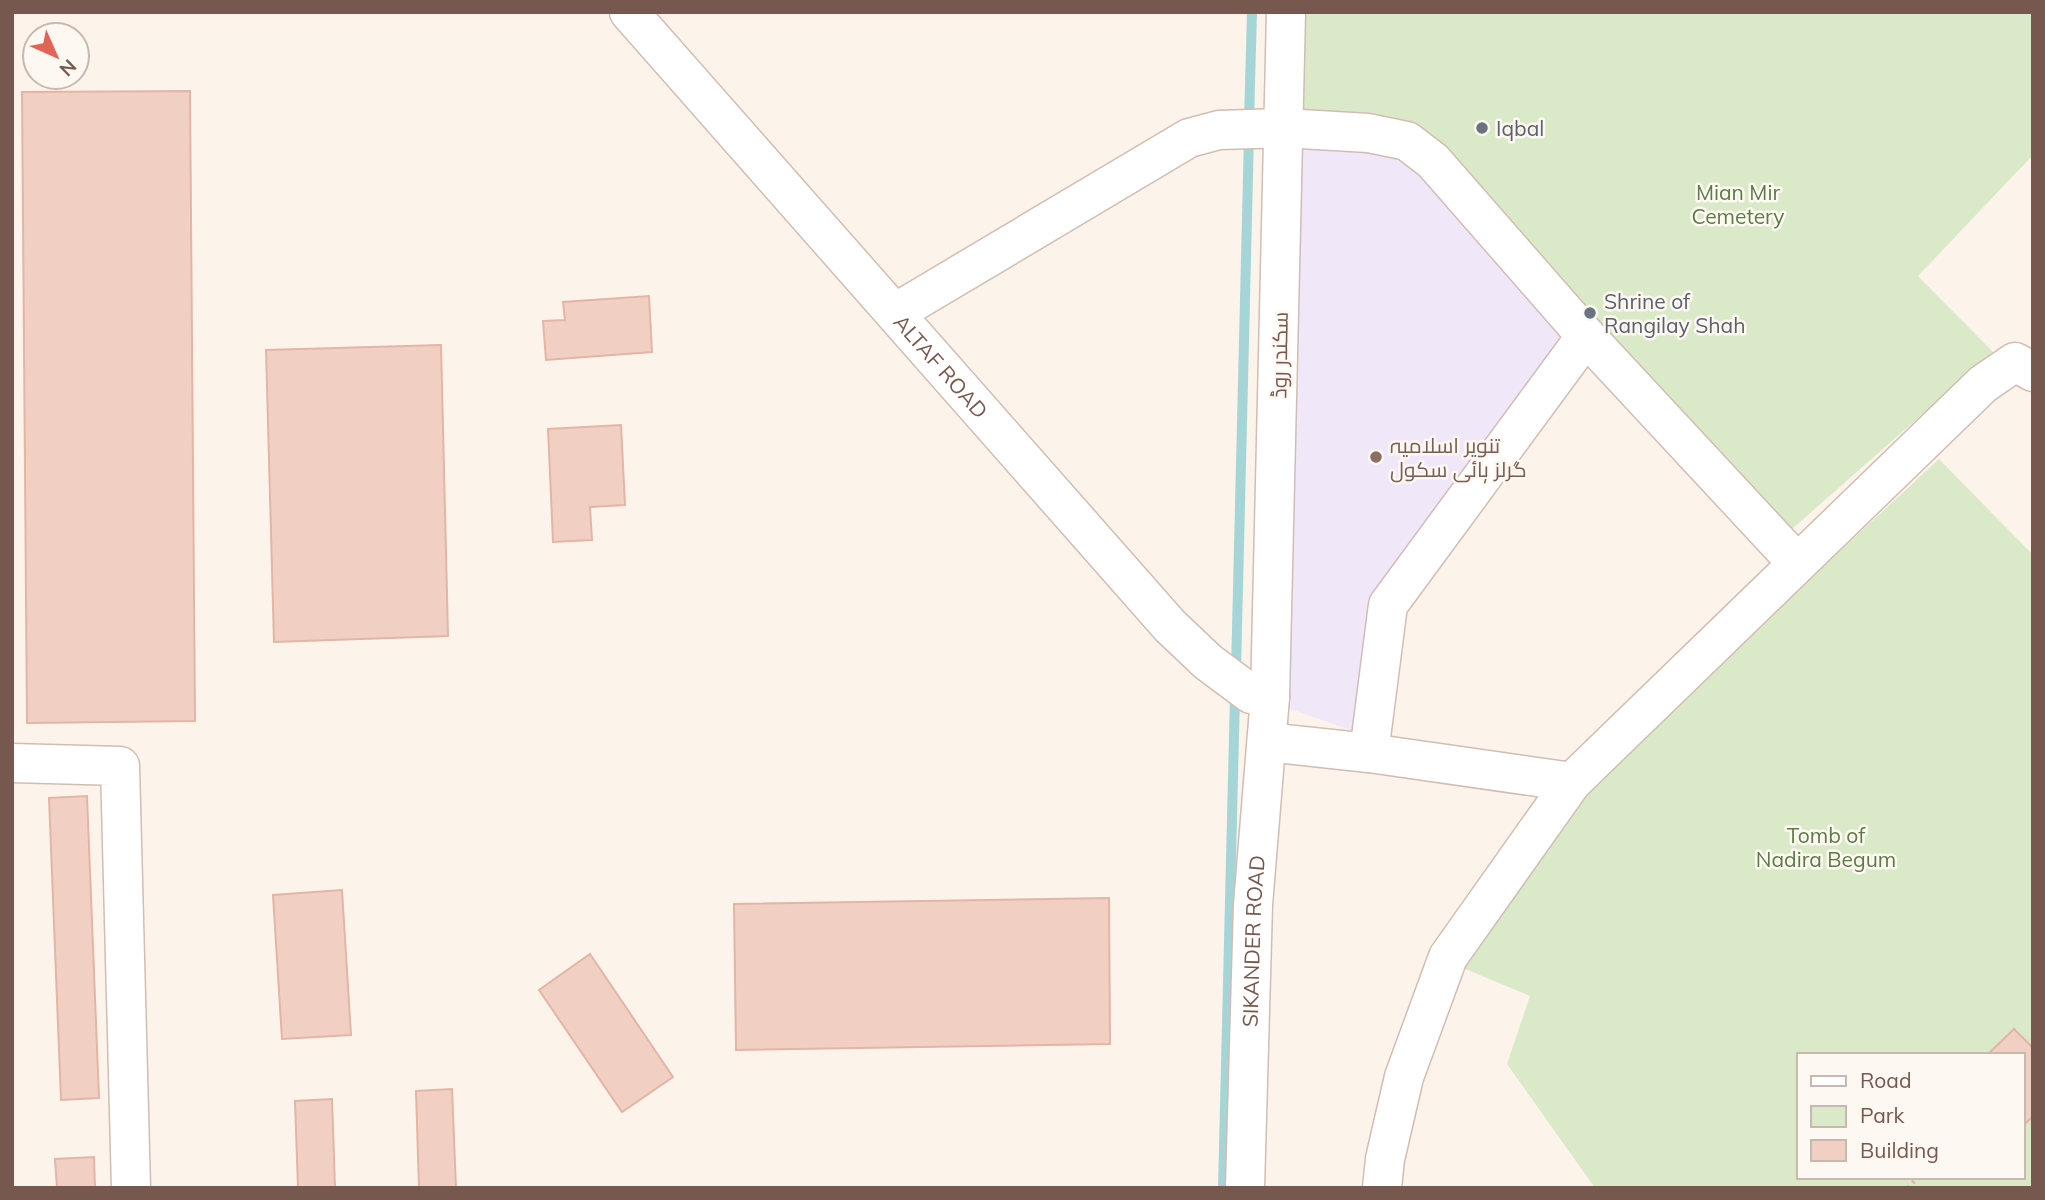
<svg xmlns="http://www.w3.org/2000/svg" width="2045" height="1200" font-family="Mulish,Cairo,sans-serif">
<rect width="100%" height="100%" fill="#fcf4eb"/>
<polygon fill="#f0e7f9" points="1277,114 1413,134 1581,322 1381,591 1370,737 1268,701"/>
<g fill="#daeac9" fill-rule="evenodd">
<polygon points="1281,12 2033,12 2033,155 1918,276 1993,352 1783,537 1413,135 1277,114"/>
<path d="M 1939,459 L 2033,555 L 2033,1188 L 1595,1188 L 1507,1064 L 1530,996 L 1458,966 L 1583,789 ZM 1798,1055 L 2022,1055 L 2022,1177 L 1798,1177 Z"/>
</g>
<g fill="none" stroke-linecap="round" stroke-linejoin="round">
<g stroke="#a6d5d7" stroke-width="10">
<polyline points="1249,120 1252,12"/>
<polyline points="1236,670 1249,135"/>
<polyline points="1223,1188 1235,695"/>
</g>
</g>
<g fill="#f1d0c3" stroke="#e3b5a4" stroke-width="2">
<polygon points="190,91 195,721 27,723 22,92"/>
<polygon points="649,296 652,352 546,360 543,321 565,320 563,302"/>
<polygon points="441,345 448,636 274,642 266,350"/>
<polygon points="621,425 625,505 590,507 592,540 553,542 548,429"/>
<polygon points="87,796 99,1098 61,1100 49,798"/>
<polygon points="342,890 351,1035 282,1039 273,895"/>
<polygon points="1109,898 1110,1044 736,1050 734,904"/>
<polygon points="590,954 673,1077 622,1112 539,990"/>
<polygon points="2014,1029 2033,1048 2033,1116 2022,1127 2022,1055 1987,1055"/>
<polygon points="452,1089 456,1188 419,1188 416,1091"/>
<polygon points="332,1099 335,1188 298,1188 295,1101"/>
<polygon points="94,1157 95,1188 57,1188 55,1159"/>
</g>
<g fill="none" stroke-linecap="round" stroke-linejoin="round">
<g stroke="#d1bdb3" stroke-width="41">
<g id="minor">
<path id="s1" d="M 629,12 L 1170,626 L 1208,662 L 1251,694 L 1270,697"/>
<polyline points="895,313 1189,138 1219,130 1284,128 1368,133 1407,141 1433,161 1586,336 1797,563"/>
<polyline points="1267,742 1369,753 1572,782 1448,957 1404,1077 1385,1159 1382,1188"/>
<polyline points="1369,753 1388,605 1586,336"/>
<polyline points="12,763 120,766 131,1188"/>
<polyline points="1572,782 1983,384 2015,362 2033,372"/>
<path id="s2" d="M 1245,1188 L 1253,905 L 1270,697 L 1286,12"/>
</g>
</g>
<polyline stroke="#d6b3a6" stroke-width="4.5" stroke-dasharray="2 5" stroke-linecap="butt" points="1908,1188 1918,1177"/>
<use href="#minor" stroke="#fff" stroke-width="38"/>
</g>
<g fill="#6b7280" stroke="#fef8f2" stroke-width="2.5">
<circle cx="1482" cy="128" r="7"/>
<circle cx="1590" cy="313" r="7"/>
</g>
<circle fill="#8d6e63" stroke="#fef8f2" stroke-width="2.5" cx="1376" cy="457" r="7"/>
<g text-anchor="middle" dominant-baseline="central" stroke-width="5" stroke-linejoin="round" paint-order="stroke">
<g font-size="21" fill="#5b616d" stroke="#fef8f2" text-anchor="start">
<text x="1496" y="128">Iqbal</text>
<text x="1604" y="301">Shrine of<tspan x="1604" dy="24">Rangilay Shah</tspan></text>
</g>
<g font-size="21" fill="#5c7c46" stroke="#fef8f2">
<text x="1738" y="192">Mian Mir<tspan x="1738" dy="24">Cemetery</tspan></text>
<text x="1826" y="835">Tomb of<tspan x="1826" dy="24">Nadira Begum</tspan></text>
</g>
<g font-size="21" fill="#77584e" stroke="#fef8f2">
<text transform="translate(1279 355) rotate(-89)">سکندر روڈ</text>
<text stroke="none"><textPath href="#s1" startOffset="472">ALTAF ROAD</textPath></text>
<text stroke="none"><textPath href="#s2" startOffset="247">SIKANDER ROAD</textPath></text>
</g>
<g font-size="21" fill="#785e54" stroke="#fef8f2" text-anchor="start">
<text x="1390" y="445">تنویر اسلامیہ<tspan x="1390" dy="24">گرلز ہائی سکول</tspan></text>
</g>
</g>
<rect width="2045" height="1200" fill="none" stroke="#77584e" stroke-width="28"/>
<rect x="1797" y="1053" width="228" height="126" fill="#fef8f2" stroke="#c8b8b0" stroke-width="2"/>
<rect x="1811" y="1076" width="35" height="10" fill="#ffffff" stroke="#c8b8b0" stroke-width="2"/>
<text x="1860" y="1088" font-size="21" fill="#77584e">Road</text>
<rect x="1811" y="1106" width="35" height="21" fill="#daeac9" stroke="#c8b8b0" stroke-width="2"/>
<text x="1860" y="1123" font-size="21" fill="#77584e">Park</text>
<rect x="1811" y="1140" width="35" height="21" fill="#f1d0c3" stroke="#c8b8b0" stroke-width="2"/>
<text x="1860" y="1158" font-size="21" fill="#77584e">Building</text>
<g transform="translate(56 56) rotate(135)"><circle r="33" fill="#fef8f2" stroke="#c8b8b0" stroke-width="2"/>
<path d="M0-5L12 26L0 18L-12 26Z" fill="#e16555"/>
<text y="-10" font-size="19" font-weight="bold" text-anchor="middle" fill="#77584e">N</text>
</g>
</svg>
